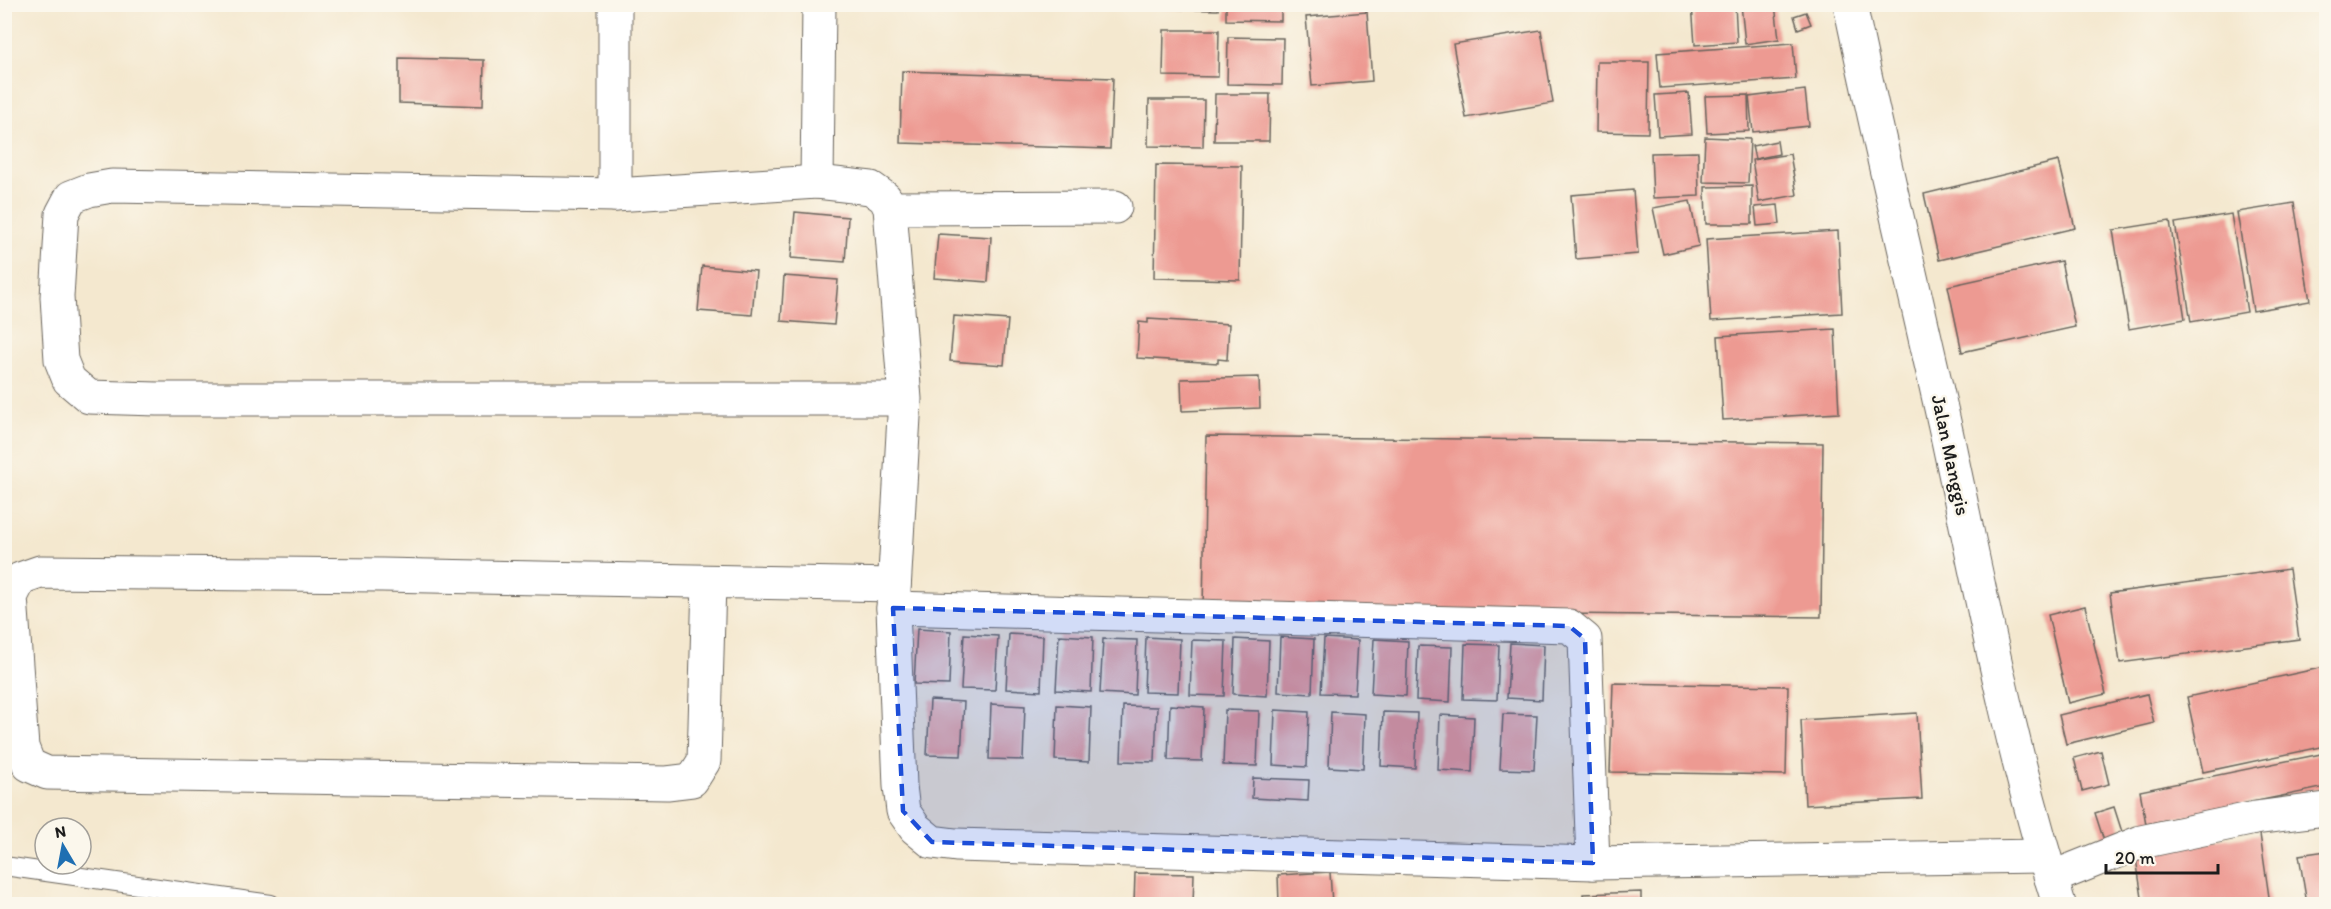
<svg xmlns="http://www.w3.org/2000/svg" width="2331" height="909" font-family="Itim,sans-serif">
<rect width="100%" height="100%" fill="#fbf7ec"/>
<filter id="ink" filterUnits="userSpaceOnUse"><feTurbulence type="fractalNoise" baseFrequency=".0167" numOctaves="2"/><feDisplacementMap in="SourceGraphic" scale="12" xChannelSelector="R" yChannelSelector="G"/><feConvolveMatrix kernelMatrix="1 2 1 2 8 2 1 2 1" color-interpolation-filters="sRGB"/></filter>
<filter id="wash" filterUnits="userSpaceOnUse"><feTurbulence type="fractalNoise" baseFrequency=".008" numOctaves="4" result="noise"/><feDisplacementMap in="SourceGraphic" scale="24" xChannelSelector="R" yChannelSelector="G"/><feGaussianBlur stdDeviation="1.35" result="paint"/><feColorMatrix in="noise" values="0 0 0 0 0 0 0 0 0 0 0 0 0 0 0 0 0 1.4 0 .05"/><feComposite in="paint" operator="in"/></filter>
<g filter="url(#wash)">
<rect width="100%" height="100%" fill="#f4e8cf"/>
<g id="blocks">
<g fill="#ed9a92">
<polygon points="1163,4 1218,4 1218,10 1163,9"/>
<polygon points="1226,4 1281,4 1281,21 1226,20"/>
<polygon points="1692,4 1735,4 1737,42 1695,45"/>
<polygon points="1741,4 1775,4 1779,39 1745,44"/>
<polygon points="1367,12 1372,81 1312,86 1306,17"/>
<polygon points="1806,12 1811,24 1798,29 1794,16"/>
<polygon points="1164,30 1219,30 1218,77 1163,76"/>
<polygon points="1541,30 1553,103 1466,118 1453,44"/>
<polygon points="1228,37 1283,38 1282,85 1227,84"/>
<polygon points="1793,43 1796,79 1660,88 1657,53"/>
<polygon points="399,58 484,60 483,106 399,103"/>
<polygon points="1597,62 1649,62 1648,133 1596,132"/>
<polygon points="902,71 1113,78 1110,149 900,143"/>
<polygon points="1805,90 1809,126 1753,132 1749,97"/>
<polygon points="1689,93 1692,134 1658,136 1655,95"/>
<polygon points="1215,94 1270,94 1269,141 1214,141"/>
<polygon points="1748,95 1749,131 1707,133 1705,96"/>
<polygon points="1149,100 1204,100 1203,147 1148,146"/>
<polygon points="1705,137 1750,139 1748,183 1703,182"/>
<polygon points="1777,141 1779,154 1755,159 1752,146"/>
<polygon points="1698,152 1699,196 1653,198 1651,153"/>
<polygon points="1790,154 1797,195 1759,202 1752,160"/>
<polygon points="2059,161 2075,228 1939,260 1924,194"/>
<polygon points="1156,165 1242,166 1240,280 1154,278"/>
<polygon points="1752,186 1752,224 1706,224 1705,187"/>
<polygon points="1633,190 1638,254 1576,259 1571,195"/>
<polygon points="1690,201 1699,246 1663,254 1653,208"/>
<polygon points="2294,203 2310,301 2253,311 2237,212"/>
<polygon points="1778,205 1780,224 1757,226 1755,207"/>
<polygon points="795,212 848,217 845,262 791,258"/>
<polygon points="2231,214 2247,312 2191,322 2175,223"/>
<polygon points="2170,221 2185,319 2129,329 2113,230"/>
<polygon points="1838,231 1842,313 1711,321 1706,239"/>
<polygon points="938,234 991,237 988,282 934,278"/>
<polygon points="2061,261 2075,327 1962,352 1948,286"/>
<polygon points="702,266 756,271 752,315 698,311"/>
<polygon points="784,276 838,280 834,325 781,321"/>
<polygon points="954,316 1008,320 1004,365 950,361"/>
<polygon points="1148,319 1229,324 1227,360 1218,359 1218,363 1137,358 1139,322 1148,323"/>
<polygon points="1835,329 1839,413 1723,420 1718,336"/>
<polygon points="1259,377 1260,408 1182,411 1181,379"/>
<polygon points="1206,436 1823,443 1821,617 1203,610"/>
<polygon points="2289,569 2299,639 2120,663 2110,593"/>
<polygon points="2085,606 2106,694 2068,703 2048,615"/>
<polygon points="917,629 951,631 949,685 914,684"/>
<polygon points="964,634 998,636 995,690 961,689"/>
<polygon points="1009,634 1043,636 1041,691 1006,689"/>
<polygon points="1059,635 1093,637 1091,692 1056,690"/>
<polygon points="1146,637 1180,639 1178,693 1144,692"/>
<polygon points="1280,637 1314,639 1312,694 1278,692"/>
<polygon points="1324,638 1358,640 1355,694 1321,693"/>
<polygon points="1103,639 1137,640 1135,695 1100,693"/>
<polygon points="1235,639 1269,641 1267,696 1233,694"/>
<polygon points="1374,639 1408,641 1406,696 1371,694"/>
<polygon points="1192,640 1226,641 1224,696 1190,695"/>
<polygon points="1510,643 1544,645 1542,700 1507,698"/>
<polygon points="1465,644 1499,645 1497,700 1463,699"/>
<polygon points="1418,646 1452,647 1450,702 1416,700"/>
<polygon points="2325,667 2326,676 2326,746 2203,772 2187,697"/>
<polygon points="1613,683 1788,686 1786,775 1610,772"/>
<polygon points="2147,694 2154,723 2066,744 2059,715"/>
<polygon points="930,700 964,702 961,756 927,755"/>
<polygon points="991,704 1025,706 1023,760 989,759"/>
<polygon points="1057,705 1091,707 1089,762 1055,760"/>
<polygon points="1170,705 1204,707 1202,761 1168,760"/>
<polygon points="1123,706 1157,707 1155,762 1121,761"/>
<polygon points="1225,710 1259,711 1257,766 1223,765"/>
<polygon points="1275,710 1309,712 1307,767 1273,765"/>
<polygon points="1331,712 1365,714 1363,769 1329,767"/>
<polygon points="1383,712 1417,713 1415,768 1381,766"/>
<polygon points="1917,713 1922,799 1805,805 1801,720"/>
<polygon points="1503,714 1537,715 1534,770 1500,769"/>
<polygon points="1440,715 1474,717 1472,772 1438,770"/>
<polygon points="2101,751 2109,784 2082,791 2074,758"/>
<polygon points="2326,753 2326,787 2146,824 2140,791"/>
<polygon points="1253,778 1309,780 1308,801 1252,798"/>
<polygon points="2114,807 2123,835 2104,841 2095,813"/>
<polygon points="2260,834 2270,904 2143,904 2135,852"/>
<polygon points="2326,851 2326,902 2307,904 2299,855"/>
<polygon points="1330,872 1332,904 1279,904 1278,875"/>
<polygon points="1135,873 1194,874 1193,904 1134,904"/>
<polygon points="1641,892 1641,904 1583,904 1583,894"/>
</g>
</g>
</g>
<g filter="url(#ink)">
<use href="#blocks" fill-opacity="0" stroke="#68635b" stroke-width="1.5"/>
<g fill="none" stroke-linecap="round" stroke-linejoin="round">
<g stroke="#68635b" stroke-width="20">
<polyline id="lane" points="4,866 271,904"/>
</g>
<g stroke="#68635b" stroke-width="35">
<g id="street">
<polyline points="817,182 819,4"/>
<polyline points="615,195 615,4"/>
<polyline points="890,208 1115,207"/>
<polyline points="905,399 157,399 89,397 69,380 61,360 57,297 62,214 71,197 89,190 112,186 615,195 817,182 871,188 885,198 890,208 905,399 893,608 900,786 903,811 915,828 932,842 956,845 1593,863 2044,856"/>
<polyline points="709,582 704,761 692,780 667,783 47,773 29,765 22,747 11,597 20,579 40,572 382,575 894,585"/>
<polyline points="893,608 1569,626 1585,639 1593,863"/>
<polyline points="2051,878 2141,842 2255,818 2326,809"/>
</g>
</g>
<g stroke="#68635b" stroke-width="35">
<path id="secondary" d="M 1850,4 C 1880,150 1916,294 1948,440 C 1981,595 2011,753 2059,904"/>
</g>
<use href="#lane" stroke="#fff" stroke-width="18"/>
<use href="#street" stroke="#fff" stroke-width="33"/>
<use href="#secondary" stroke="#fff" stroke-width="33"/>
</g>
</g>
<path fill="#1d4ed8" fill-opacity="0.2" stroke="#1d4ed8" stroke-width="4.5" stroke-dasharray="12 8" stroke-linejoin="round" d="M 893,608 L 1569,626 L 1585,639 L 1593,863 L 932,842 L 903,811 Z"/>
<g text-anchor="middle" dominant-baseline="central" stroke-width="5" stroke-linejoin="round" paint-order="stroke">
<g font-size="20" fill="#1c1c1c" stroke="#fbf7ec">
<text transform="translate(1951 455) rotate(78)">Jalan Manggis</text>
</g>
</g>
<rect width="2331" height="909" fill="none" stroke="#fbf7ec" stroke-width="24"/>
<g transform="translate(63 846) rotate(350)"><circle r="28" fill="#fbf7ec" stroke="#a29f99" stroke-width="1.5"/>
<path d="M0-4.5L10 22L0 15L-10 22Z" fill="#1f6fb2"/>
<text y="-9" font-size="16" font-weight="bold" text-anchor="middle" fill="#1c1c1c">N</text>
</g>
<path d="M2106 864v9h112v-9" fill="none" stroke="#1c1c1c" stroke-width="3"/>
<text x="2115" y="864" font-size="18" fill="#1c1c1c" stroke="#fbf7ec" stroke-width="4.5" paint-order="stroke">20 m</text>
</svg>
